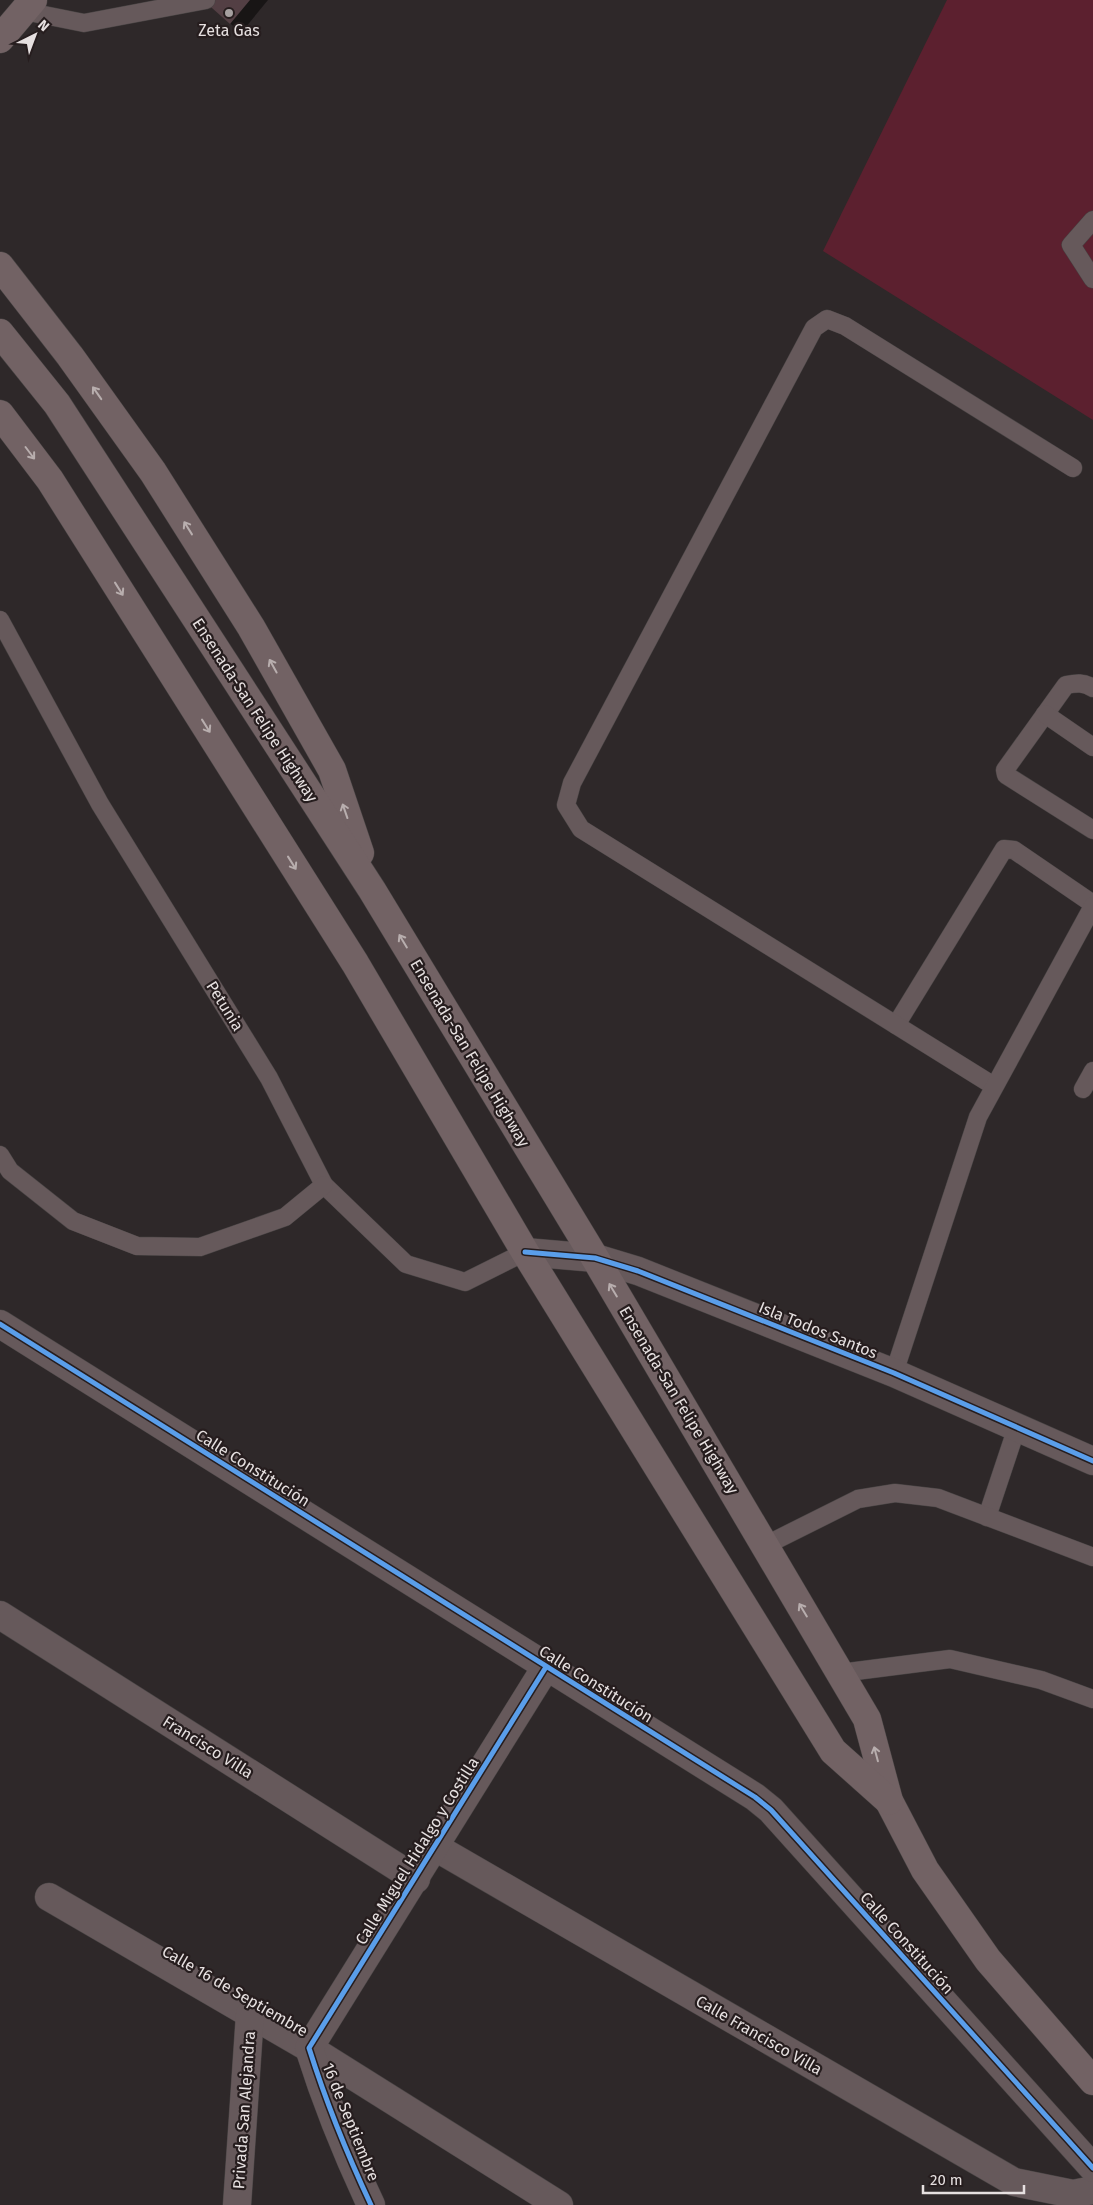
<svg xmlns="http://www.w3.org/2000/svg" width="1093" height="2205" font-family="'Fira Sans',sans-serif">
<rect width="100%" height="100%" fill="#2e2829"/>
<polygon fill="#5c202f" points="947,0 1093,0 1093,420 823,251"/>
<polygon fill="#0007" points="204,0 268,0 241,33"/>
<polygon fill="#533f44" points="203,0 250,0 230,24"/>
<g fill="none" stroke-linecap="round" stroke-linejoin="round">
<g stroke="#474343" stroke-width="19">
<g id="service">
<polyline points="24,11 84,23 206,0"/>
<polyline points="1093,220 1071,245 1093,279"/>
<polyline points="0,620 100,804 269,1078 324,1185 406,1264 465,1282 525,1252"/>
<path d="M 1093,688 C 1084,682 1076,683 1066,685 L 1005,770 L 1006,775 L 1093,830"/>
<polyline points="1045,714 1093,747"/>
<polyline points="896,1025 1004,849 1014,850 1093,904"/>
<polyline points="994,1086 581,829 566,805 572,783 814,328 827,319 845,326 1073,468"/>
<polyline points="1083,1089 1093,1071"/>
<polyline points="0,1155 10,1171 73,1221 137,1246 200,1247 285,1217 324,1185"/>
<polyline points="894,1373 978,1117 1093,906"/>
<polyline points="987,1517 1017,1427"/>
<polyline points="764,1546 858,1499 895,1493 938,1498 1093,1557"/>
<polyline points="840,1673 950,1659 1041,1680 1093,1699"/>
</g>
</g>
<g stroke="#474343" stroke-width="29">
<g id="minor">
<polyline points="0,1615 416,1879"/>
<polyline points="435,1847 1014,2182 1073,2194 1093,2190"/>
<polyline points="49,1897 309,2048 559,2205"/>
<polyline points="237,2205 250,2014"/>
<path d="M 371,2205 C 347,2154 326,2102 309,2048 L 546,1667"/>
</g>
</g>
<g stroke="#474343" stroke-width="29">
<g id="tertiary">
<polyline points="525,1252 595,1258 638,1271 894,1373 1093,1461"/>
<polyline points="0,1324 755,1797 771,1810 1093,2168"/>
</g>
</g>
<g stroke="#474343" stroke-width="29">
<g id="primary">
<polyline points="0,39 33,0"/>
<polyline points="0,266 70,356 153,472 251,627 332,770 360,853"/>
<polyline points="0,333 57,404 372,890 595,1258 867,1719 889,1801 925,1870 988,1960 1093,2081"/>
<polyline points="0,414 50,480 355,963 525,1252 833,1751 889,1801"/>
</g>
</g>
<use href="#service" stroke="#66595b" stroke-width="18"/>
<use href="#minor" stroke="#66595b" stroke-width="28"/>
<use href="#tertiary" stroke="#66595b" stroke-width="28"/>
<use href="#primary" stroke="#726264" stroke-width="28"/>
<g stroke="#261d1e" stroke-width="8">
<g id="cycleway">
<polyline points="525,1252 595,1258 638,1271 894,1373 1093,1461"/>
<polyline points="0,1324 755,1797 771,1810 1093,2168"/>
<path d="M 371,2205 C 347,2154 326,2102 309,2048 L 546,1667"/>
</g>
</g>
<use href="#cycleway" stroke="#5a9eea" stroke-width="5"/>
</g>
<defs><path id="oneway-shaft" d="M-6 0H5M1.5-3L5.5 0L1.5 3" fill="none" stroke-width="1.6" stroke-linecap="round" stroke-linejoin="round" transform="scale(1.25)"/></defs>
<g stroke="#b8aeae">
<use href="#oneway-shaft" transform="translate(97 393) rotate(-125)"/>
<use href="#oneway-shaft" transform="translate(30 453) rotate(53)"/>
<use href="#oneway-shaft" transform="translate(188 528) rotate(-122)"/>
<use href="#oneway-shaft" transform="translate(119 589) rotate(58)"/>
<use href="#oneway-shaft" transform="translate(273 666) rotate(-119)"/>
<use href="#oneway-shaft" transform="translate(206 726) rotate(58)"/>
<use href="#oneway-shaft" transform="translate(345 811) rotate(-109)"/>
<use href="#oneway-shaft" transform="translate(292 863) rotate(58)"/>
<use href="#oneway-shaft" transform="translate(403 941) rotate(-121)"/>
<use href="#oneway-shaft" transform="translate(613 1290) rotate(-121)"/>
<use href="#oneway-shaft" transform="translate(803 1610) rotate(-121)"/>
<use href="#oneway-shaft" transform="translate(876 1754) rotate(-105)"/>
</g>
<circle fill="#a6a0a0" stroke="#261d1e" stroke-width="2" cx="229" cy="13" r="5"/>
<g text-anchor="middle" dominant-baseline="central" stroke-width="4.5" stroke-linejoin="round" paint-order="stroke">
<g font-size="16" fill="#e6e0e0" stroke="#261d1e">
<text x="229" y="30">Zeta Gas</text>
</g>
<g font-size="16" fill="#e6e0e0" stroke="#261d1e">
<text transform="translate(255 710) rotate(57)">Ensenada-San Felipe Highway</text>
<text transform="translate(225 1006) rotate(58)">Petunia</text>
<text transform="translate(470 1053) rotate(59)">Ensenada-San Felipe Highway</text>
<text transform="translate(818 1330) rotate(22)">Isla Todos Santos</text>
<text transform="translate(679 1400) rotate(59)">Ensenada-San Felipe Highway</text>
<text transform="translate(253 1468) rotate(32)">Calle Constitución</text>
<text transform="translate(596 1684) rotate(32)">Calle Constitución</text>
<text transform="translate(208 1747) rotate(32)">Francisco Villa</text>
<text transform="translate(417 1851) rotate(-58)">Calle Miguel Hidalgo y Costilla</text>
<text transform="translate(907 1943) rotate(48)">Calle Constitución</text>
<text transform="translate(235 1991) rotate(30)">Calle 16 de Septiembre</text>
<text transform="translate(759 2035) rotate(30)">Calle Francisco Villa</text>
<text transform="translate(244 2110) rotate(-86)">Privada San Alejandra</text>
<text transform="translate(351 2122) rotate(68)">16 de Septiembre</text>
</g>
</g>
<g transform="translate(35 35) rotate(42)" stroke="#261d1e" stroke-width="4" paint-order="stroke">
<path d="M0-4L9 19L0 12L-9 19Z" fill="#e6e0e0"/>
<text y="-8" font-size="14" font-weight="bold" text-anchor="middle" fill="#e6e0e0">N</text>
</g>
<path d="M923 2185v8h101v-8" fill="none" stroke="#e6e0e0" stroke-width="2.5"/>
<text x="930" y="2185" font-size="15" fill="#e6e0e0" stroke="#261d1e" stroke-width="4" paint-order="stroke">20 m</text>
</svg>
